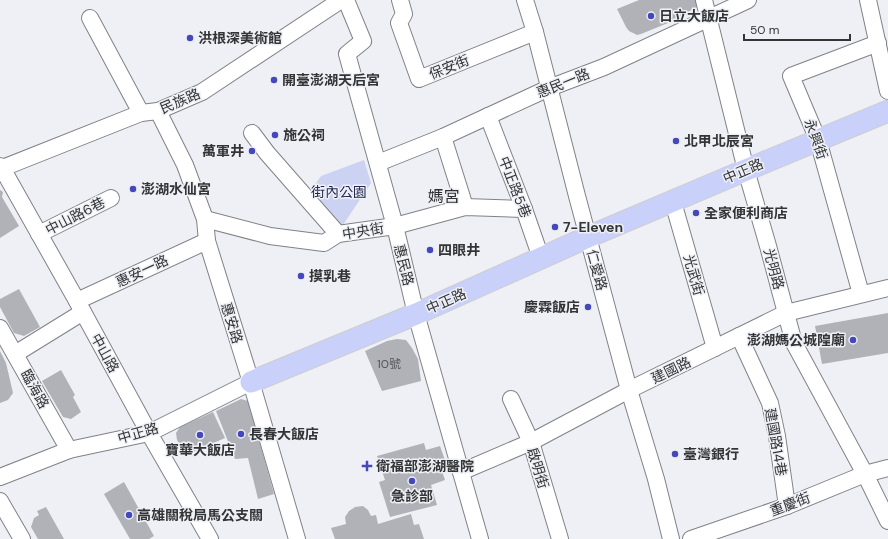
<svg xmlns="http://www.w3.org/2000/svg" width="888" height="539" font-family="'DM Sans','Noto Sans TC',sans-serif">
<rect width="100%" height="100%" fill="#eef0f6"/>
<polygon fill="#ccd2f2" points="364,160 371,183 341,228 310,192 321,176"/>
<g fill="#b1b2b8">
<polygon points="639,0 696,0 697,7 668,23 641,34 637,35 629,31 626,27 617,9"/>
<polygon points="0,190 3,192 2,197 19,226 0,238"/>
<polygon points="19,289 40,327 24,336 14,333 0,307 0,299"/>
<polygon points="888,313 888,353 822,364 815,326"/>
<polygon points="397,339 406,340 412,348 418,359 421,381 382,391 365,351 387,341"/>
<polygon points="0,351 6,363 10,380 13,393 8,400 0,403"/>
<polygon points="61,370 75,395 73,397 81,412 71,419 63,417 42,381"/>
<polygon points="241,399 248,401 274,494 258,499 248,458 235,459 216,411"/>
<polygon points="213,412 225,438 186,455 177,440 176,433 180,427"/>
<polygon points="424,443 426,450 440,446 446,463 440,465 445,480 431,485 437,505 390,517 379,482 385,480 377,456"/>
<polygon points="124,482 154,536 149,539 130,539 104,494"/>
<polygon points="363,506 368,510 371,516 376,515 378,524 411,514 414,525 419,524 424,539 335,539 331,528 346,524 345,517 349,511 355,507"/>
<polygon points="46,507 64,539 38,539 31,527 34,518 39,515 37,511"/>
</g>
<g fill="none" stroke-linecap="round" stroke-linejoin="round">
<g stroke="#808287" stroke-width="18">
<g id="minor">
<polyline points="346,0 363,41 347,54 395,226 416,314 480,539"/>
<polyline points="400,0 404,14 399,23 419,79 535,32"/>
<polyline points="525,0 535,32 577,196 629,390 656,479 671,539"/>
<polyline points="704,0 746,170 768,246 794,343 865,474 888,521"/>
<polyline points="868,0 888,91"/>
<polyline points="90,18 141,113"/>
<polyline points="158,111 185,165 205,219 207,241 251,382 297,539"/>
<polyline points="488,116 524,209 541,258"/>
<polyline points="252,133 267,153 338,234"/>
<polyline points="443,137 465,207"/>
<polyline points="378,163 443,137 549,88 604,67 748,0"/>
<polyline points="0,166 2,168 77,301 149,433 210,539"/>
<polyline points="0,169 141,113 158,111 202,92 341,0"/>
<polyline points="673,202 715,348"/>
<polyline points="205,219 270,236 324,243 338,234 395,226 465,207 524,209"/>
<polyline points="39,234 111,198"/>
<polyline points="861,294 818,140 791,76 878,43"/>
<polyline points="77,301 207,241"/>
<polyline points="0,328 69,450"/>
<polyline points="739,336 770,403 777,436 787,506"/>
<polyline points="15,354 83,312"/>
<polyline points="511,399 531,442 560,539"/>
<polyline points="461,472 531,442 629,390 786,313 888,288"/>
<polyline points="0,477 69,450 149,433 251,382"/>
<polyline points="0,501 22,539"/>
<polyline points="691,539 787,506 865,474 888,468"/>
</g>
</g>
<g stroke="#cececf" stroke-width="23">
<polyline id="major" points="251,382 416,314 588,237 746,170 888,111"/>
</g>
<use href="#minor" stroke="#fff" stroke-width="16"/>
<use href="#major" stroke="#c9d0fa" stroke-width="21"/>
</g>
<g fill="#4547bc" stroke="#eef0f6" stroke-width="1.5">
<circle cx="651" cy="16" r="4"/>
<circle cx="190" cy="38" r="4"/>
<circle cx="274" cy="80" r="4"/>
<circle cx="275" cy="135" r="4"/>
<circle cx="676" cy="141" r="4"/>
<circle cx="252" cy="151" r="4"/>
<circle cx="133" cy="189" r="4"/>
<circle cx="696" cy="213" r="4"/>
<circle cx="555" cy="227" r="4"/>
<circle cx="430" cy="250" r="4"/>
<circle cx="301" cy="276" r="4"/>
<circle cx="588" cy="307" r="4"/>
<circle cx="853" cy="340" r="4"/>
<circle cx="241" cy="434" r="4"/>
<circle cx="200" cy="435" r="4"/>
<circle cx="675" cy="454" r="4"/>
<path d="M365 460h4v4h4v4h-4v4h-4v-4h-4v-4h4z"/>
<circle cx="412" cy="481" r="4"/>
<circle cx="129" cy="515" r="4"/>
</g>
<g text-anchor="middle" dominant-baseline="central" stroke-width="3" stroke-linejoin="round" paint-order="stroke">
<g font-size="12" fill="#525456">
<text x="389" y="364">10號</text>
</g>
<g font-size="14" font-weight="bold" fill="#333436" stroke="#eef0f6" text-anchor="start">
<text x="659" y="16">日立大飯店</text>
<text x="198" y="38">洪根深美術館</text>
<text x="282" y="80">開臺澎湖天后宮</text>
<text x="283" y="135">施公祠</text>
<text x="684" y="141">北甲北辰宮</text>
<text x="244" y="151" text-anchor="end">萬軍井</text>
<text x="141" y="189">澎湖水仙宮</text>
<text x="704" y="213">全家便利商店</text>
<text x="563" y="227">7-Eleven</text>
<text x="438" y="250">四眼井</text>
<text x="309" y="276">摸乳巷</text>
<text x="580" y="307" text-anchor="end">慶霖飯店</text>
<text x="845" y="340" text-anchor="end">澎湖媽公城隍廟</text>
<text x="249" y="434">長春大飯店</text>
<text x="200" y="450" text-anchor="middle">寶華大飯店</text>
<text x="683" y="454">臺灣銀行</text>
<text x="376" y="466">衛福部澎湖醫院</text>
<text x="412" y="496" text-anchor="middle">急診部</text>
<text x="137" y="515">高雄關稅局馬公支關</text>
</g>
<g font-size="14" fill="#333436" stroke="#eef0f6">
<text transform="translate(449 67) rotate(-22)">保安街</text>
<text transform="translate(563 83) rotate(-22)">惠民一路</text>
<text transform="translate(180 101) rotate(-23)">民族路</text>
<text transform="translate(816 139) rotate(70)">永興街</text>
<text transform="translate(743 171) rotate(-23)">中正路</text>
<text transform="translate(515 187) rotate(69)">中正路5巷</text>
<text transform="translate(75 216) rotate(-27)">中山路6巷</text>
<text transform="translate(363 231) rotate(-9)">中央街</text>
<text transform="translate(404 265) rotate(76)">惠民路</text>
<text transform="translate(774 269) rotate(75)">光明路</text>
<text transform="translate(597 270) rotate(75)">仁愛路</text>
<text transform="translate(142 271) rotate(-25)">惠安一路</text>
<text transform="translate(694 275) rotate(74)">光武街</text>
<text transform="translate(446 301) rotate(-24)">中正路</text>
<text transform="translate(232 323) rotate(73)">惠安路</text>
<text transform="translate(105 353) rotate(61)">中山路</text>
<text transform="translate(671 370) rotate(-26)">建國路</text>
<text transform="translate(35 389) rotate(61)">臨海路</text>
<text transform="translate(138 433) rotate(-16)">中正路</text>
<text transform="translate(776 442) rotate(80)">建國路14巷</text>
<text transform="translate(538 468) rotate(73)">啟明街</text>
<text transform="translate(790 504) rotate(-21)">重慶街</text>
</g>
<g font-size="14" fill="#252954" stroke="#eef0f6">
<text x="339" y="192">街內公園</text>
</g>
<g font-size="16" fill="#2e2f34" stroke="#eef0f6">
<text x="444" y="196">媽宮</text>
</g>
</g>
<path d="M744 34v6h106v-6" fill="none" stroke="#333436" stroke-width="2"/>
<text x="750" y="34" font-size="12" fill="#333436" stroke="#eef0f6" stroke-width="3" paint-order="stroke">50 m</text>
</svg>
